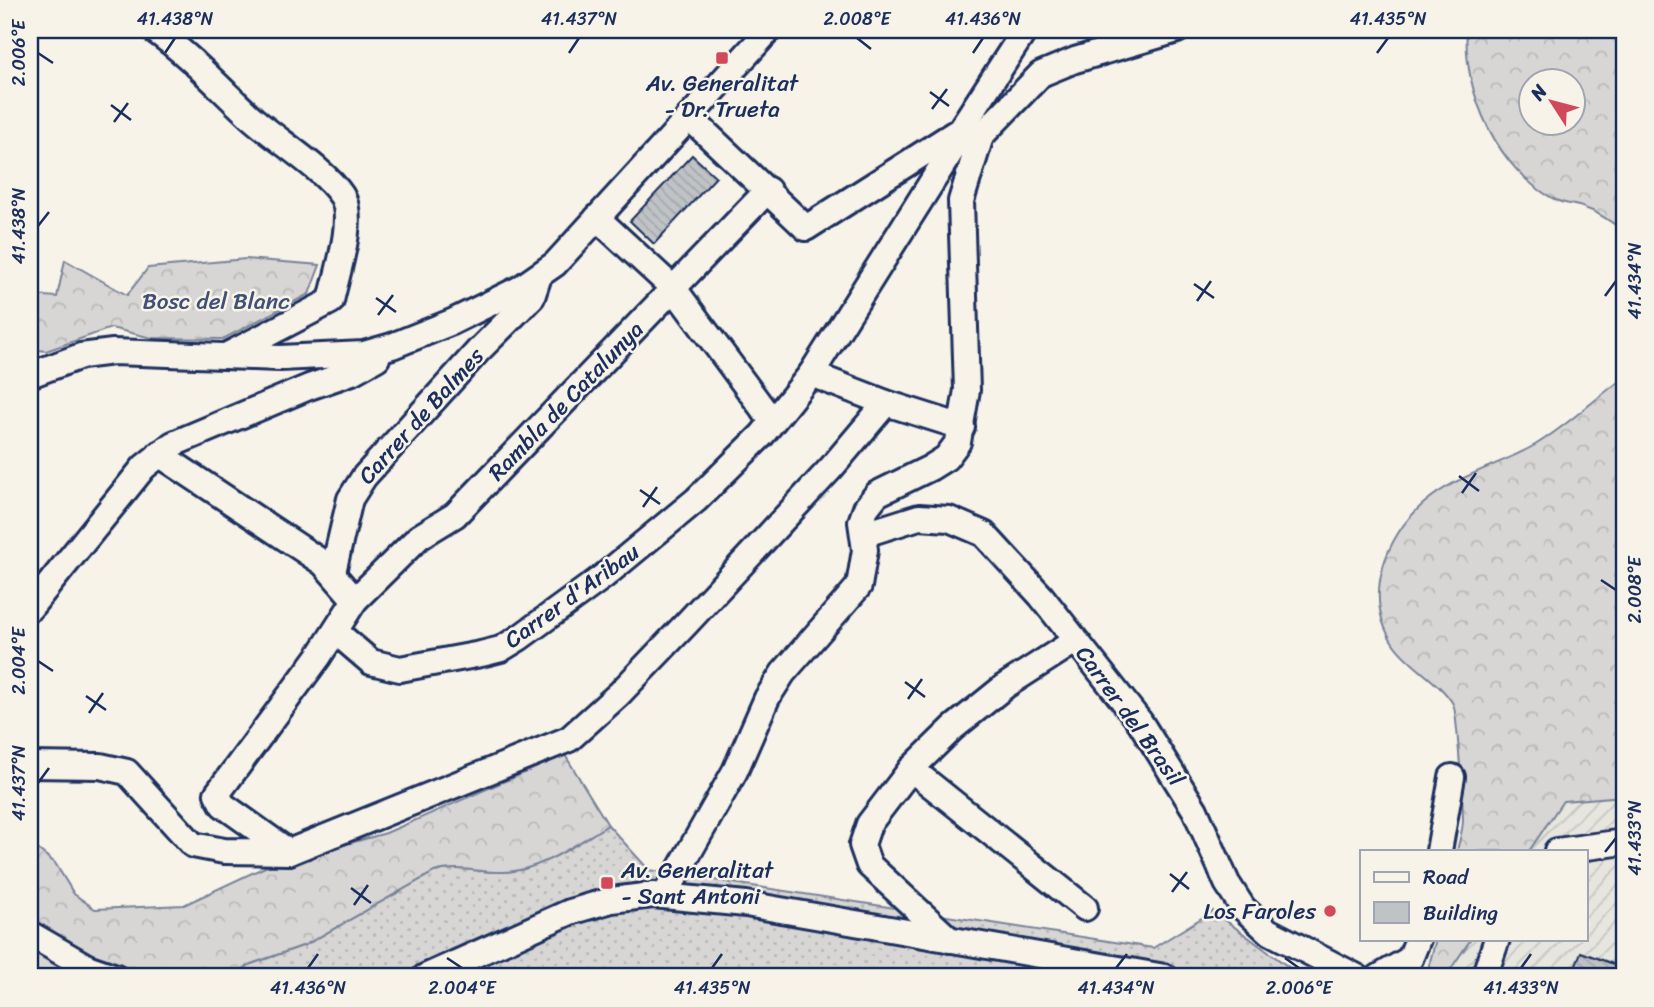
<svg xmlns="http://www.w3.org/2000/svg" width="1654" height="1007" font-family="Sriracha,sans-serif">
<defs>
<pattern id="industrial-furrows" width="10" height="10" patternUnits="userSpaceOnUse" patternTransform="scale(1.75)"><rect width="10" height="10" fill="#e6e5de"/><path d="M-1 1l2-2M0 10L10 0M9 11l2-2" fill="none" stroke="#c5c5c1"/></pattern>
<pattern id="grass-dots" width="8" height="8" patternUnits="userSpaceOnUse" patternTransform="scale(1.75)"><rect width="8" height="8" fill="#d7d6d4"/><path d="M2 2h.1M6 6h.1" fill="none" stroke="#b8b8b8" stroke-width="1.8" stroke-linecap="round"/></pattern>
<pattern id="forest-crowns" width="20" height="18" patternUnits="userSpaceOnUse" patternTransform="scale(1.75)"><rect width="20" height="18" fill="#d7d6d4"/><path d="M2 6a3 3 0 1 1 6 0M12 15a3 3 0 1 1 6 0" fill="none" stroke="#b8b8b8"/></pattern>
<pattern id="building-back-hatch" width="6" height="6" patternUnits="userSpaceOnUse" patternTransform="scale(1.75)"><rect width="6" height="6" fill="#c0c3c5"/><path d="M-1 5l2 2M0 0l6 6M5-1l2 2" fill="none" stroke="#a4a8ac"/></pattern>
</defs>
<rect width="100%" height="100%" fill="#f7f3e8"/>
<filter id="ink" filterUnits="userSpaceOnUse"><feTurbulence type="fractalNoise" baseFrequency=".0143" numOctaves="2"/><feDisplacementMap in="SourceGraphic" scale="14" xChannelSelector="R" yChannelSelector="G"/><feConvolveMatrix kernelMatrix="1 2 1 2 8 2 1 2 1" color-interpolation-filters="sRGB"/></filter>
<g filter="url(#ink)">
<polygon fill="url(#industrial-furrows)" points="1624,796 1624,977 1415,977 1428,969 1450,970 1471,939 1586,939 1586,851 1529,851 1563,801"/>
<path fill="url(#grass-dots)" stroke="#798299" stroke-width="2" d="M 608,825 L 649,870 L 1153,948 L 1213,911 L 1302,977 L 839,977 L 815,972 L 813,977 L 231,977 L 251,964 L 305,945 L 434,872 C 458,865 479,873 504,872 C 541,871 577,843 608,825 Z"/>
<g fill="url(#forest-crowns)" stroke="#798299" stroke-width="2" fill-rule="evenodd">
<path d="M 1467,30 L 1624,30 L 1624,231 C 1611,222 1598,212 1582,207 C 1573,204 1564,204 1556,200 C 1498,172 1462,90 1467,30 ZM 1532,80 L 1574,80 L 1574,122 L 1532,122 Z"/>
<polygon points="246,259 320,265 309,294 223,339 152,338 111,328 46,351 30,349 30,295 57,297 65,260 127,295 148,268"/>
<path d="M 1624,378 L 1624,796 L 1563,801 L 1529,851 L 1457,851 C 1459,841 1463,830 1463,820 C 1463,806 1457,711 1453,704 C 1441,682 1407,665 1393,643 C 1363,597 1385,537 1423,504 C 1456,475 1498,466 1535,445 C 1567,426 1594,399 1624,378 Z"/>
<path d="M 565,755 L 608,825 C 577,843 541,871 504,872 C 479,873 458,865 434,872 L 305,945 L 251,964 L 231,977 L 30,977 L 30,843 L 55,863 L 74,894 L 95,909 L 184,905 L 265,867 L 386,833 Z"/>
<polygon points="1436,939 1471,939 1450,970 1428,969"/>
</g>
<g fill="url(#building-back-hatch)" stroke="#1b2f5e" stroke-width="2">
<polygon points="692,155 716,177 654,244 630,221"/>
<polygon points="1581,952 1624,968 1624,977 1571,977"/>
</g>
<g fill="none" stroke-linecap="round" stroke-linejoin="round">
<g stroke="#1b2f5e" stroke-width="30">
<g id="minor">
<path d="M 154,30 C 191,56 220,89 253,119 C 278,141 325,170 342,196 C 356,219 336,276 331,301 L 226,356"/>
<polyline points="689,117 806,228 960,130 1025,30"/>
<polyline points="597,218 675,290 772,421"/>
<polyline points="811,374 886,403 962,427"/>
<polyline points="30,375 81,356 113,352 280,358 364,354 392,346 452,322 519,289 555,264 769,30"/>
<polyline points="159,454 323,563 355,600"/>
<polyline points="865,534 919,517 949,519 984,534 1041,596 1140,722 1195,810 1227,883 1243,908 1268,931 1357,977"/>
<polyline points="333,572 350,499 364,477 478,351 532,297 539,276"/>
<polyline points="30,608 144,467 173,444 309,387 352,372 377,358"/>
<polyline points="336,632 371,662 400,669 481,654 501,649 519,638 604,576 696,500 762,435 811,374 957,142 955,134"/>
<polyline points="30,765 100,766 127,772 193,845 224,851 289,852 569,739 619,694 686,624 832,467 886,403"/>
<polyline points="911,769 1085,908"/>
<polyline points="1439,851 1452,777"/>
<polyline points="1557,851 1624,842"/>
<polyline points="289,852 223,805 217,794 319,656 355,600 419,537 455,515 768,190"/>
<polyline points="665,895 735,771 767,698 783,673 859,586 865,550 861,522 866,508 877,494 930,468 946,458 958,442 967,390 961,201 981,136 1041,74 1075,60 1177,30"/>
<polyline points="30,934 87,967 116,977"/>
<polyline points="950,940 869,865 862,845 869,824 911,769 953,728 1005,686 1075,641"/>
<polyline points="425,977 570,912 611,900 653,895 746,904 1165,977"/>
<polyline points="1379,977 1410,959 1418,939"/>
<polyline points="1484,977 1497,939"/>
</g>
</g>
<use href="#minor" stroke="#f7f3e8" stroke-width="24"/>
</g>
</g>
<path fill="none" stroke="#1b2f5e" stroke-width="2.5" d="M 857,38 L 871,49M 38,53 L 53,63M 165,53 L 175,38M 569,53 L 579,38M 973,53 L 983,38M 1377,53 L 1388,38M 930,92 L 949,106M 111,105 L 131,120M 932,109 L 947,89M 114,122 L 128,103M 38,226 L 49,212M 1194,284 L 1214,298M 1605,296 L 1616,281M 376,298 L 396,312M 1197,301 L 1211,281M 378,315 L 393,295M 1459,476 L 1479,491M 640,490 L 660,504M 1462,493 L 1476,473M 643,507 L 657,487M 1601,580 L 1616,590M 38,661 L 53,671M 905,682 L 925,697M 86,696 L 106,710M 908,699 L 922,679M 89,713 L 103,693M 38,783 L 49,768M 1605,852 L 1616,838M 1170,874 L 1189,889M 351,888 L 371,903M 1172,892 L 1187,872M 354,905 L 368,885M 447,958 L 462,968M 1285,958 L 1299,968M 308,968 L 318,954M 712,968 L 722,954M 1116,968 L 1127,954M 1521,968 L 1531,954"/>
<g fill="#d1495b" stroke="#f7f3e8" stroke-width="2.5">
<rect x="715" y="51" width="14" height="14" rx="3.5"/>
<rect x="600" y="876" width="14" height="14" rx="3.5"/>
<circle cx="1330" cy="911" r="7"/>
</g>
<g text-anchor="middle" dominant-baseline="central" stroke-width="5" stroke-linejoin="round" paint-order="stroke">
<g font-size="23" fill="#1b2f5e" stroke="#f7f3e8">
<text x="722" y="83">Av. Generalitat<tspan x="722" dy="26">- Dr. Trueta</tspan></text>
<text x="621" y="870" text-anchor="start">Av. Generalitat<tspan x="621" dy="26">- Sant Antoni</tspan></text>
<text x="1316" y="911" text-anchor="end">Los Faroles</text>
</g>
<g font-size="23" fill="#415076" stroke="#f7f3e8">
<text x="216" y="301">Bosc del Blanc</text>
</g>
<g font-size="23" fill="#1b2f5e" stroke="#f7f3e8">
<text transform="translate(566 401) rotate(-46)">Rambla de Catalunya</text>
<text transform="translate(421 416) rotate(-48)">Carrer de Balmes</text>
<text transform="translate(572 596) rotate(-36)">Carrer d'Aribau</text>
<text transform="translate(1130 716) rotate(54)">Carrer del Brasil</text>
</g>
</g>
<rect width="1654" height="1007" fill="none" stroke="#f7f3e8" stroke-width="77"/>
<rect x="1360" y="850" width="228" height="91" fill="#f7f3e8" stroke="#9fa5b1" stroke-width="2"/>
<rect x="1374" y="872" width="35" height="10" fill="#f7f3e8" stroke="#9fa5b1" stroke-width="2"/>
<text x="1423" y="884" font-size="21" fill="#1b2f5e">Road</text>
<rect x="1374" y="902" width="35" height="21" fill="#c0c3c5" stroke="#9fa5b1" stroke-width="2"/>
<text x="1423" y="920" font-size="21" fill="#1b2f5e">Building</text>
<g transform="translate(1552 102) rotate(306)"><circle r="33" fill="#f7f3e8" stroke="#9fa5b1" stroke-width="2"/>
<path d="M0-5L12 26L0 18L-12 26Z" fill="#d1495b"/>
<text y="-10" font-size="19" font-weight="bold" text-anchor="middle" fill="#1b2f5e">N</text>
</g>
<rect x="38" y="38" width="1578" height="930" fill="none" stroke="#1b2f5e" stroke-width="2.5"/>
<g font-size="18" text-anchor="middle" fill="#1b2f5e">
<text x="175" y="25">41.438°N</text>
<text x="579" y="25">41.437°N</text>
<text x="857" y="25">2.008°E</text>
<text x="983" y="25">41.436°N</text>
<text x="1388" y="25">41.435°N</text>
<text transform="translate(19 53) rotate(-90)" y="6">2.006°E</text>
<text transform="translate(19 226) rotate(-90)" y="6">41.438°N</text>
<text transform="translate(1635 281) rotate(-90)" y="6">41.434°N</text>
<text transform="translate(1635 590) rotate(-90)" y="6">2.008°E</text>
<text transform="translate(19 661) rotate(-90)" y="6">2.004°E</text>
<text transform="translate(19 783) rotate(-90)" y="6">41.437°N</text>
<text transform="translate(1635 838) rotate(-90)" y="6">41.433°N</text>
<text x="308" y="994">41.436°N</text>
<text x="462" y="994">2.004°E</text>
<text x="712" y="994">41.435°N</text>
<text x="1116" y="994">41.434°N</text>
<text x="1299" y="994">2.006°E</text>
<text x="1521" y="994">41.433°N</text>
</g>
</svg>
